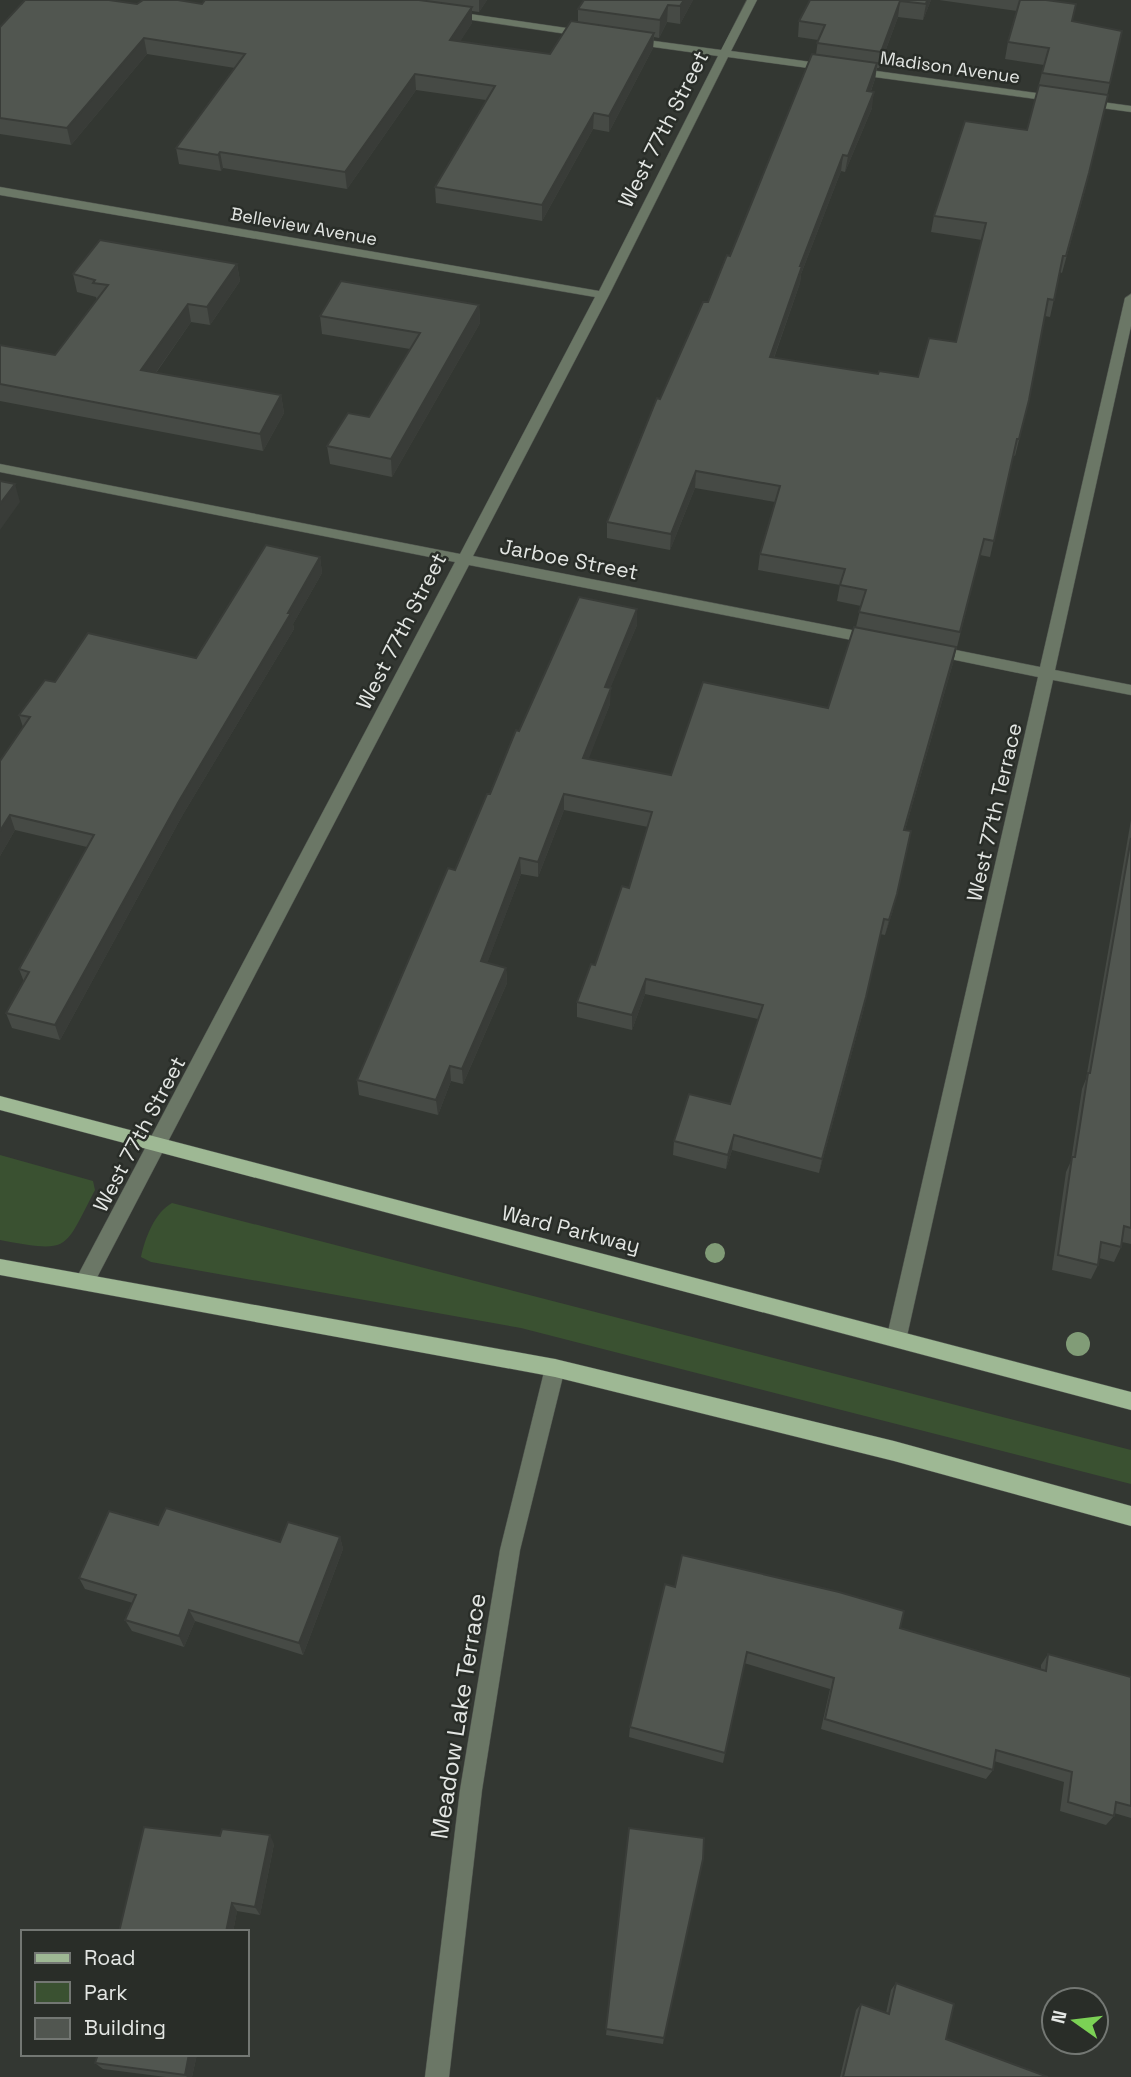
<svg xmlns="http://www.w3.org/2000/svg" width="1131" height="2077" font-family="'Space Grotesk',sans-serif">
<rect width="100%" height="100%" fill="#333732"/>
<g fill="#3a5131">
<path d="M 0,1155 L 93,1181 L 95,1190 C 63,1251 71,1253 0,1240 Z"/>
<path d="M 172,1203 L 1131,1450 L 1131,1484 L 521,1328 L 151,1262 L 141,1257 C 145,1238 155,1212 172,1203 Z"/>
</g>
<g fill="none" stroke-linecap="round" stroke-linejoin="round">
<g stroke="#4f534e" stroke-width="1">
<g id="minor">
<polygon points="747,0 757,0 731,51 1131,106 1131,112 728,57 609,295 473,556 872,634 879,639 872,644 469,565 92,1287 85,1289 78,1287 75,1281 78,1275 455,562 0,472 0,464 460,554 595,297 0,195 0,187 599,291 718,56 632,44 627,41 632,38 721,50"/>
<polygon points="449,11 587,31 592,34 587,37 445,16 445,12"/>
<polygon points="1131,294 1131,326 1055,670 1131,685 1131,695 1053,680 907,1336 904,1342 897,1345 890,1342 887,1336 1038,677 931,655 924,650 931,645 1040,667 1125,298"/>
<polygon points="555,1359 562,1362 565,1368 520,1550 482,1790 449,2077 425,2077 460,1790 500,1550 545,1368 548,1362"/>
</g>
</g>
<g stroke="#4f534e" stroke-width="1">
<g id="major">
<polygon points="0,1096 1131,1392 1131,1410 0,1110"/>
<polygon points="0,1259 555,1359 894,1441 1131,1506 1131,1526 894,1461 555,1377 0,1275"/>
</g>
</g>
<use href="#minor" fill="#6b7766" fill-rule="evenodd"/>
<use href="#major" fill="#9eb894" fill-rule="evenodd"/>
</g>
<g fill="#819c77">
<circle cx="715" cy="1253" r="10"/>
<circle cx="1078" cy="1344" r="12"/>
</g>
<g fill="#464a45">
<polygon points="205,0 487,0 479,12 472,11 472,23 460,41 550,54 578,22 578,9 693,0 680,24 667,22 659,38 654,37 653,48 609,132 593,129 542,221 436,203 435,187 486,100 416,90 347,189 223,168 221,171 179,164 176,148 235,68 147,54 71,145 0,134 0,27 137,4 202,4"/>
<polygon points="810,0 931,0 923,20 898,17 879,68 877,68 875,79 871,91 872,108 845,172 841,171 801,274 800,283 774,358 878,374 918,377 956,342 982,240 931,232 934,216 1027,130 1044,65 1005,59 1008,42 1017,11 939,0 1047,0 1072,21 1122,31 1085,190 1062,273 1060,272 1050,317 1045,316 1029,400 1015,456 1013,455 990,557 980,555 953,663 905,830 893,910 885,935 880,934 863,1012 819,1173 732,1150 726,1169 673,1155 674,1141 730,1104 758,1019 645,994 632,1030 577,1017 577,1002 595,965 629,888 648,827 564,810 538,877 521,874 487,963 506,968 507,983 463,1084 451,1081 438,1115 359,1095 357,1080 519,731 637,609 637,625 610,688 610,704 588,759 671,775 828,708 856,627 861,606 837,601 840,585 758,570 760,554 775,502 695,488 670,550 607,538 607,522 660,399 730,256 816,54 818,40 798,37 799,21"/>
<polygon points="237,264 240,281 210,325 191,322 156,373 281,395 284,413 263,451 0,401 0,345 55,355 97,300 96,297 77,292 73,274"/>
<polygon points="479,305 480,323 392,477 330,464 327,446 369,417 410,349 322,334 320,316"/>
<polygon points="320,557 322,573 293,624 294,629 182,816 60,1040 12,1028 6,1013 24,982 19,969 87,847 15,830 0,856 0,761 23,727 19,715 55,682 196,658"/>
<polygon points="1131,820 1131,1244 1122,1242 1121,1247 1114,1262 1099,1258 1098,1265 1091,1279 1052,1270 1066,1172 1071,1161 1082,1089 1086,1079"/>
<polygon points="158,1525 280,1542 340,1537 343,1549 303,1655 195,1621 184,1647 132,1631 125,1620 133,1603 85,1589 79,1578"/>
<polygon points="675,1587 900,1628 1041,1669 1041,1665 1048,1654 1131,1677 1131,1818 1114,1813 1114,1816 1106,1825 1060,1811 1064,1782 994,1761 993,1770 986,1779 821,1729 830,1689 744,1663 723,1763 629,1737 630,1727"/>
<polygon points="629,1828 664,2038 663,2044 606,2035"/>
<polygon points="274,1844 260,1915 237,1911 233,1932 119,1932"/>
<polygon points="896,1983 946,2039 1048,2077 840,2077 856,2010 861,2004 886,2013 891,1990"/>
<polygon points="197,2054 192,2077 166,2077 103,2069 95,2063"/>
</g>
<g fill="#393c38">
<polygon points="479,0 487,0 479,12"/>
<polygon points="684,0 693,0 680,24 680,6"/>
<polygon points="927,0 931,0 923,20 926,4"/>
<polygon points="900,1 898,17 879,68 881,52"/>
<polygon points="668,5 667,22 659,38 660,20"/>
<polygon points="472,7 472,23 451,56 450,40"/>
<polygon points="654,33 653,48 609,132 609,116"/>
<polygon points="144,38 147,54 71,145 67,128"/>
<polygon points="877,63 875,79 865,107 867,91"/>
<polygon points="415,74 416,90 347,189 345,172"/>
<polygon points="874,92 872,108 845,172 848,156"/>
<polygon points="594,113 593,129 542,221 542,205"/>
<polygon points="220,152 223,168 221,171 218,155"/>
<polygon points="843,155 841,171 801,274 800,283 768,374 770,357 800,266"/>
<polygon points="237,264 240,281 210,325 207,307"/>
<polygon points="188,304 191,322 145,388 141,370"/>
<polygon points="479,305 480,323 392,477 391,459"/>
<polygon points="281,395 284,413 263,451 260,434"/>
<polygon points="696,471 695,488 670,550 671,534"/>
<polygon points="15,484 20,502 0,530 0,504"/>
<polygon points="320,557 322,573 293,624 294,629 182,816 60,1040 55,1025 179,801"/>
<polygon points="637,609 637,625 604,703 605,687"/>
<polygon points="956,647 953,663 900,846 904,830"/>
<polygon points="611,688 610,704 583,774 583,758"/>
<polygon points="564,794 564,810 538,877 538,862"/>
<polygon points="10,815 15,830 0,856 0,831"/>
<polygon points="911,831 893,910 885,935 889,920"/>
<polygon points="520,858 521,874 482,977 481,961"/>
<polygon points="884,919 863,1012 819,1173 822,1159"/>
<polygon points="506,968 507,983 463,1084 462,1069"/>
<polygon points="646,979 645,994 632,1030 632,1015"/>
<polygon points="450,1066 451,1081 438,1115 436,1100"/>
<polygon points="734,1135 732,1150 726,1169 728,1155"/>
<polygon points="340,1537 343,1549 303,1655 299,1643"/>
<polygon points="189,1610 195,1621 184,1647 179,1636"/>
<polygon points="270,1835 274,1844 260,1915 255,1907"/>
<polygon points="232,1903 237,1911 233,1932 226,1932"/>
<polygon points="189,2054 197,2054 192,2077 187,2077 185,2075"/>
</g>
<g fill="#515650" stroke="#393c38" stroke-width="2">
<polygon points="25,0 109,0 137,4 143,0 178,0 202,4 205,0 419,0 472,7 450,40 550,54 571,21 654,33 609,116 594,113 542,205 435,187 495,86 415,74 345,172 220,152 218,155 176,148 245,54 144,38 67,128 0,118 0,27"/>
<polygon points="584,0 684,0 680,6 668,5 660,20 578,9"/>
<polygon points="810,0 927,0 926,4 900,1 881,52 817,43 825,25 799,21"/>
<polygon points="1020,0 1046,0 1076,4 1072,21 1122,31 1110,83 1042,73 1049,48 1008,42"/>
<polygon points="812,54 877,63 867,91 874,92 848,156 843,155 800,266 802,266 770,357 878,374 879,371 918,377 929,338 956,342 986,223 934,216 965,121 1027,130 1039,85 1108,95 1089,173 1066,256 1063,256 1054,300 1048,299 1029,400 1019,439 1017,439 994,541 984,539 960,632 859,612 866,590 840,585 845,569 760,554 780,486 696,471 671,534 607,522 657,398 660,399 703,302 708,302 727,255 730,256"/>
<polygon points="100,240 237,264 207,307 188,304 141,370 281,395 260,434 0,384 0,345 55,355 108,285 93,283 95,280 73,274"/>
<polygon points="341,281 479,305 391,459 327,446 348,413 369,417 420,333 320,316"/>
<polygon points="0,481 15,484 0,504"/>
<polygon points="266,545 320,557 288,613 291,613 179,801 55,1025 6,1013 29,972 19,969 94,835 10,815 0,831 0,761 30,717 19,715 45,680 55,682 88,633 196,658"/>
<polygon points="579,597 637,609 605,687 611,688 583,758 671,775 703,682 828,708 854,627 956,647 904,830 911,831 897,894 889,920 884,919 866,997 822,1159 734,1135 728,1155 674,1141 689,1094 730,1104 763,1005 646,979 632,1015 577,1002 591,964 595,965 622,886 629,888 652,812 564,794 538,862 520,858 481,961 506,968 462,1069 450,1066 436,1100 357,1080 448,868 455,870 487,794 490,794 516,730 519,731"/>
<polygon points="1131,838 1131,1228 1124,1226 1121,1247 1101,1242 1098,1265 1058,1255 1072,1157 1075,1157 1088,1073 1090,1073"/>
<polygon points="166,1508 280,1542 288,1522 340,1537 299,1643 189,1610 179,1636 125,1620 136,1595 79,1578 109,1511 158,1525"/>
<polygon points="682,1555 839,1592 904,1611 900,1628 1046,1671 1048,1654 1131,1677 1131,1806 1116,1802 1114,1816 1068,1802 1072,1772 996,1750 993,1770 825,1719 834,1678 747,1652 725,1753 630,1727 665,1584 675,1587"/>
<polygon points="144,1827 220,1836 222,1829 270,1835 255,1907 232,1903 226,1932 119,1932"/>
<polygon points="629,1828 704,1838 703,1859 664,2038 606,2029"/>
<polygon points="896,1983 954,2004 946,2039 1048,2077 843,2077 861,2004 889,2014"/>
<polygon points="98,2054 189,2054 185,2075 95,2063"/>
</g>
<g text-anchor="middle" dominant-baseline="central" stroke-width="5" stroke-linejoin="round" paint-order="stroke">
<g font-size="18" fill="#e3e6e3" stroke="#292d28">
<text transform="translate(950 67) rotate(8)">Madison Avenue</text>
<text transform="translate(304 226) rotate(10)">Belleview Avenue</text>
</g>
<g font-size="21" fill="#e3e6e3" stroke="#292d28">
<text transform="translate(663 129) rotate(-63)">West 77th Street</text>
<text transform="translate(569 559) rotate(11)">Jarboe Street</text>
<text transform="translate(401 631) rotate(-63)">West 77th Street</text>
<text transform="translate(994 812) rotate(-77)">West 77th Terrace</text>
<text transform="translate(139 1134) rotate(-62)">West 77th Street</text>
<text transform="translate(571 1229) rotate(14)">Ward Parkway</text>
</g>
<g font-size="24" fill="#e3e6e3" stroke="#292d28">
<text transform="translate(458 1716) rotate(-81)">Meadow Lake Terrace</text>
</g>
</g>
<rect x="21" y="1930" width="228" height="126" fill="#292d28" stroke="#737773" stroke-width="2"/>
<rect x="35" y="1953" width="35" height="10" fill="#9eb894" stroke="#737773" stroke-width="2"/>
<text x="84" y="1965" font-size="21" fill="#e3e6e3">Road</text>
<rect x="35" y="1982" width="35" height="21" fill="#3a5131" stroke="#737773" stroke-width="2"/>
<text x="84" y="2000" font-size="21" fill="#e3e6e3">Park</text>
<rect x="35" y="2018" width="35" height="21" fill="#515650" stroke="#737773" stroke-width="2"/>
<text x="84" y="2035" font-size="21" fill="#e3e6e3">Building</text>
<g transform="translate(1075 2021) rotate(284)"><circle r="33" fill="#292d28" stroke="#737773" stroke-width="2"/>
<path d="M0-5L12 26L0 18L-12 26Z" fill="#7bd155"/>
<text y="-10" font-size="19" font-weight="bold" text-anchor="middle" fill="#e3e6e3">N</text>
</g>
</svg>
